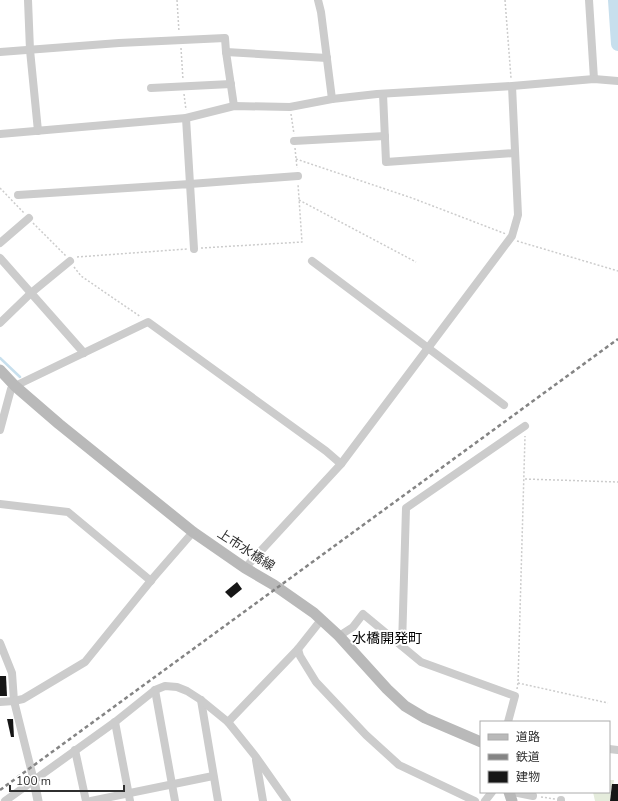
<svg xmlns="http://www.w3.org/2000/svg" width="618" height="801" font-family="'Nunito Sans','Noto Sans JP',sans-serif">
<rect width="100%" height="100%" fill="#fff"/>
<polygon fill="#e5ecdc" points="609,780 614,780 613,787 611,787 610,801 595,801 593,792 609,792"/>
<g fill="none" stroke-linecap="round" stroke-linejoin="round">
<polyline stroke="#c7dfed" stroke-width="2.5" points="0,358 20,377"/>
<polyline stroke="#c7dfed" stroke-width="14" points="615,0 618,44"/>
</g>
<g fill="#161616">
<polygon points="237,582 242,589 231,598 225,592"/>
<polygon points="0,676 6,676 7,696 0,696"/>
<polygon points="7,719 13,719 14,737 11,737"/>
<polygon points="612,784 618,784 618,801 610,801"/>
</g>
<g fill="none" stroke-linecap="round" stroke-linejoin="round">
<g stroke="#ccc" stroke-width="1.5" stroke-dasharray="2 2" stroke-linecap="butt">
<polyline points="177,0 179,32"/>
<polyline points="505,0 511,78"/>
<polyline points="181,48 183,80"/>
<polyline points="184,94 186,110"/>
<polyline points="291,114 294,134"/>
<polyline points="295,148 297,168"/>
<polyline points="296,159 412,198 506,234"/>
<polyline points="0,188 24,213"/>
<polyline points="299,200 416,262"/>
<polyline points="33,223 66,256"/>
<polyline points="517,241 618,271"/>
<polyline points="201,248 302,242 298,184"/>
<polyline points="77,257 187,249"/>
<polyline points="74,267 81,276 141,317"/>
<polyline points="525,479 618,482"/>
<polyline points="518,683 608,703"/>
<polyline points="517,689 518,683 525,436"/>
<polyline points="541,797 555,799"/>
</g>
<g stroke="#ccc" stroke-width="8">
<polyline points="28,0 30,50 38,131"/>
<polyline points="318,0 321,12 332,99"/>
<polyline points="589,0 594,79"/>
<polyline points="0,52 119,43 225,38 226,52 234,106"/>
<polyline points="226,52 327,58"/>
<polyline points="151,88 231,84"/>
<polyline points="383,94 386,162 515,153"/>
<polyline points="186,118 190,184 298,176"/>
<polyline points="0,134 186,118 234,106 290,107 332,99 377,94 512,86 594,79 618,81"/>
<polyline points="294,141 385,136"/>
<polyline points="18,195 190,184 194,249"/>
<polyline points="0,243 29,218"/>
<polyline points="0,258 84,353"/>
<polyline points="312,261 504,405"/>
<polyline points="0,323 31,293 70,261"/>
<polyline points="0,430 11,389 15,386 148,322 326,451 341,464"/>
<polyline points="0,504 68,512 151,581"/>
<polyline points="245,568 341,464 512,236 518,215 512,86"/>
<polyline points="321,620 298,649 300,656 316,682 366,735 399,765 475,801"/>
<polyline points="339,636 353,627 363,614 421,662 515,696 508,722"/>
<polyline points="0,643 12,673 14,701 34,781"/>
<polyline points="402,646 406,508 525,426"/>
<polyline points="155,690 175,801"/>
<polyline points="201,700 218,801"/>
<polyline points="0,702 14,701 23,699 85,662 153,578 193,532"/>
<polyline points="115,722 130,801"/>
<polyline points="228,722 298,649"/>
<polyline points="609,749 618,750"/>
<polyline points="75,750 86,801"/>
<polyline points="256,760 263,801"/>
<polyline points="513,792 533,796"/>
<polyline points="5,801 115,722 155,690 165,686 177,687 187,691 201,700 228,722 256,757 287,801"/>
<polyline points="91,801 213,776"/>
<polyline points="485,801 492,792"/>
<polyline points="561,801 561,800"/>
</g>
<polyline stroke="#ccc" stroke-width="9" points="34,781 38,801"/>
<g stroke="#b9b9b9" stroke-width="11">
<polyline points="0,370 15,386 59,424 193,532 245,568 274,585 314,613 339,636 387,689 405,706 425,718 481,742"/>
<polyline points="509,792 512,801"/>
</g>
<polyline stroke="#848484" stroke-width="2.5" stroke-dasharray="4 3" stroke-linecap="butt" points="0,790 618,339"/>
</g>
<g text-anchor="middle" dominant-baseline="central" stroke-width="4" stroke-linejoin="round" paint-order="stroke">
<g font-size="13" fill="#2f2f2f" stroke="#fff">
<text transform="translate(246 550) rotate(33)">上市水橋線</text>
</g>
<g font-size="14" fill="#000" stroke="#fff">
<text x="387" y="638">水橋開発町</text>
</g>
</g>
<rect x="480" y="721" width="130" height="72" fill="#ffffff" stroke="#acacac"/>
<rect x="488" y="734" width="20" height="6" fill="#b9b9b9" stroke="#acacac"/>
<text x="516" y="741" font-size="12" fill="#2f2f2f">道路</text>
<rect x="488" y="754" width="20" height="6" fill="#848484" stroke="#acacac"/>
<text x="516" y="761" font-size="12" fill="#2f2f2f">鉄道</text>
<rect x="488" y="771" width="20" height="12" fill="#161616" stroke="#acacac"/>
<text x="516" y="781" font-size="12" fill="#2f2f2f">建物</text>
<path d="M10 785v6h114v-6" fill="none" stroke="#2f2f2f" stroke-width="2"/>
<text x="16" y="785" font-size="12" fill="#2f2f2f" stroke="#ffffff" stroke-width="3" paint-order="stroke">100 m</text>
</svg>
